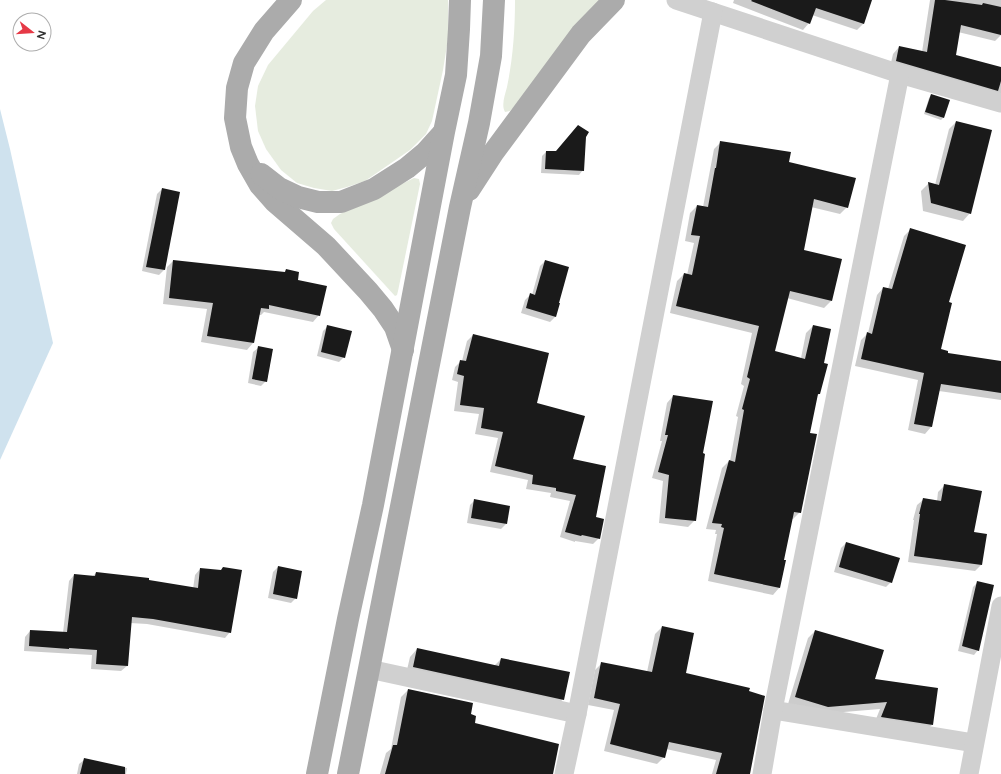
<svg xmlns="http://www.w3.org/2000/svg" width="1001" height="774" font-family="Figtree,sans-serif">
<rect width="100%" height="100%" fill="#fff"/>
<g fill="#e6ecdf">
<polygon points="326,0 448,0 448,39 443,70 432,121 426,134 410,150 365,181 347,187 332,191 314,188 297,183 281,170 266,149 258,131 255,106 258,86 268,65 313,11"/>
<path d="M 515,0 L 601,0 L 515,106 L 510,111 L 505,112 C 501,105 505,95 507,87 C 513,58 515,30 515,0 Z"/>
<polygon points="414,178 419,179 420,184 398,291 397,295 395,296 334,229 331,223 333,219 340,214"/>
</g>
<polygon fill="#cfe2ee" points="0,109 10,149 53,343 0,460"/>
<g fill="#0003">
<polygon points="734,0 871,0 864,23 857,30 812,15 809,23 803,30 733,3"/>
<polygon points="930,0 1001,0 1001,35 995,41 958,32 955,56 1001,68 1001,101 890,67 893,54 899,47 922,52"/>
<polygon points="931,95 943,118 941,120 924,114 929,98"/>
<polygon points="956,122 970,213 963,221 923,211 921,191 929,183 935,185 949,129"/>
<polygon points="585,137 583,170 579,175 541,173 542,156 546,152 556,152"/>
<polygon points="721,142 788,162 847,207 840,214 811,207 803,251 831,301 824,308 787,298 774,352 801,358 806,333 813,326 823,364 819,394 817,396 809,434 800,512 793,519 791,519 782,561 785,561 779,588 773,595 708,581 717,534 715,534 716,530 706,529 722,468 729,461 730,461 738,417 736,416 744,386 741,384 752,333 670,313 677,281 684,274 687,275 694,243 685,241 690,213 697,206 703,207 714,149"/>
<polygon points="162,189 164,270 159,275 142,271 157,194"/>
<polygon points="911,229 948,303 940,350 946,354 1001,362 1001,400 939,391 931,427 925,434 908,430 918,380 855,366 861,340 868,333 877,295 883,288 888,289 904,236"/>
<polygon points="173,261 284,273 286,270 319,315 313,322 264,312 261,315 259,315 253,343 247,350 201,342 207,309 163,304 167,267"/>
<polygon points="545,261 558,303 559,304 555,317 550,322 521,313 525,300 530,295 532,295 540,266"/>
<polygon points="328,326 344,357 339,362 317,356 323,331"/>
<polygon points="473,335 536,404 572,460 595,518 599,538 593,544 575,541 575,542 560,537 570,501 550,497 551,493 526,489 528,480 490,472 498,438 475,434 479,414 454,411 458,382 452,380 455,367 461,361 462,361 467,341"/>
<polygon points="258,348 266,381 261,386 248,383 253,352"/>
<polygon points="673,396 702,454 695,520 688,527 659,523 663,481 652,478 662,441 660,441 667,403"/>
<polygon points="945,485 973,533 981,565 975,571 908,562 914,520 913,520 917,505 924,499 937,501 938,492"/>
<polygon points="475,500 506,524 501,529 467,523 470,505"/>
<polygon points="846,543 891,582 886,587 834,572 841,548"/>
<polygon points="278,567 296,598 291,603 268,598 273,572"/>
<polygon points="200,569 230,632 225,638 147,624 130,623 127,666 121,671 91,669 92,655 24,651 25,637 30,631 63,633 69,581 74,575 92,577 96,573 148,581 193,589 195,575"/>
<polygon points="978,582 978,650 974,655 958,651 973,587"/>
<polygon points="662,627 685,674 749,774 712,774 716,760 666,749 664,757 657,764 604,751 614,710 588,705 595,670 602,663 647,672 655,634"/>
<polygon points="815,631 874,680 932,725 924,732 874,724 880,709 820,714 788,704 808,638"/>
<polygon points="417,649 494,666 501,659 563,699 556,707 406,674 410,657"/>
<polygon points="408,690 470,715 474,724 553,774 380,774 386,753 391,749 401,697"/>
<polygon points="84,760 127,768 126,774 77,774 79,764"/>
</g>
<g fill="#1a1a1a">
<polygon points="752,0 872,0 864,24 816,8 810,24 751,1"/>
<polygon points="935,0 945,0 982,5 983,3 1001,7 1001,35 961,25 956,55 1001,67 1001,81 998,91 896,61 899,46 927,52"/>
<polygon points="931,94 950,100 944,118 925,112"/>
<polygon points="956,121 992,130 971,214 931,203 928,182 939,185"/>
<polygon points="578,125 589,132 586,137 584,171 545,169 546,151 556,151"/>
<polygon points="720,141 791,152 789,162 856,178 848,208 814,199 804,250 842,259 832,301 790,291 775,351 805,359 813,325 831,329 824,363 828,364 820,394 818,394 810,433 817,434 801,513 794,512 784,560 786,560 780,588 714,574 724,528 721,527 722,524 712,523 729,460 735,462 744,410 742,409 750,379 747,377 759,326 676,306 684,273 692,275 700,236 691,235 697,205 708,207 715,168 716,168"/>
<polygon points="162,188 180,192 165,270 146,267"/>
<polygon points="910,228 966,245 949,302 952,303 941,349 948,351 948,353 1001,361 1001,393 941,384 932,427 914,424 924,373 861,359 867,332 872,334 883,287 892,289"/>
<polygon points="173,260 285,272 286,269 299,272 298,280 327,286 320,316 269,305 269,309 261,308 254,343 207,336 213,303 169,298"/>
<polygon points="545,260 569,267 559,303 560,303 556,317 526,308 530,293 535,295"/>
<polygon points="327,325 352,331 345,358 321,352"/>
<polygon points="473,334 549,353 537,403 585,416 573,459 606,466 596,517 604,519 600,539 582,535 581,536 565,532 576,495 556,491 556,488 532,484 533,475 495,466 503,432 481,428 484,408 460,405 464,376 457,374 460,360 466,361"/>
<polygon points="258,346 273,349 267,382 252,379"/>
<polygon points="673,395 713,401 703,453 705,454 696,521 665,518 669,475 658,472 668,435 665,435"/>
<polygon points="944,484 982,491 974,532 987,534 982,565 914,556 920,514 919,514 923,498 941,501"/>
<polygon points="474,499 510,506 507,524 471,518"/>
<polygon points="846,542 900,558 892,583 839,567"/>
<polygon points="278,566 302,571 297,599 273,594"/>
<polygon points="223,567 242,570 231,633 153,619 132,617 128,666 96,664 97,650 69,648 69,649 29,646 30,630 67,632 74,574 95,576 96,572 149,578 149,580 198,588 200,568 221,570"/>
<polygon points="977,581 994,585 979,651 962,646"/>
<polygon points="662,626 694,633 686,673 750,688 749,691 765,696 750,774 716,774 722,753 669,742 665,758 610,744 620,704 594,698 601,662 652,672"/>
<polygon points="815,630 884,650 875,679 938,688 933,725 881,717 887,702 828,707 795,697"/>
<polygon points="417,648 499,666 501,658 570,672 564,700 413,667"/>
<polygon points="408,689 473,703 471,714 476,716 475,723 559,744 553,774 385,774 393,745 397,745"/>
<polygon points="84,758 125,767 125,774 80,774"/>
</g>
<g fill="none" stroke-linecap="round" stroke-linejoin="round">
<g stroke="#d0d0d0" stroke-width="19">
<polyline points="676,0 900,74 1001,103"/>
<polyline points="369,669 577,714"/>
<polyline points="773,710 974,743"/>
<polyline points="564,774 577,714 713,12"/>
<polyline points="762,774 773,710 900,74"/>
<polyline points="969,774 1001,606"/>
</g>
<g stroke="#ababab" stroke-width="22">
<polyline points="291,0 264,31 244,63 237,88 235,118 241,147 248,164 260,185 275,202 326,246 368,291 383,309 395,327 403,350"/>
<polyline points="261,174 279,188 298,197 318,202 341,202 374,189 407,168 425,153 443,133"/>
<polyline points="469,190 493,153 581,34 614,0"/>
<polyline points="317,774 348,619 373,505 444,132 456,75 459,29 460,0"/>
<polyline points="348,774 369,669 460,207 479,123 491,56 494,0"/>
</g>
</g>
<g transform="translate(32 32) rotate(107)"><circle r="19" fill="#ffffff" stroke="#adadad"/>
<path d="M0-3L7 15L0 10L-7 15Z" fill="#e63946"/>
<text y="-6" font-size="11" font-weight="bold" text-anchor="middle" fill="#333333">N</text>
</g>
</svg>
